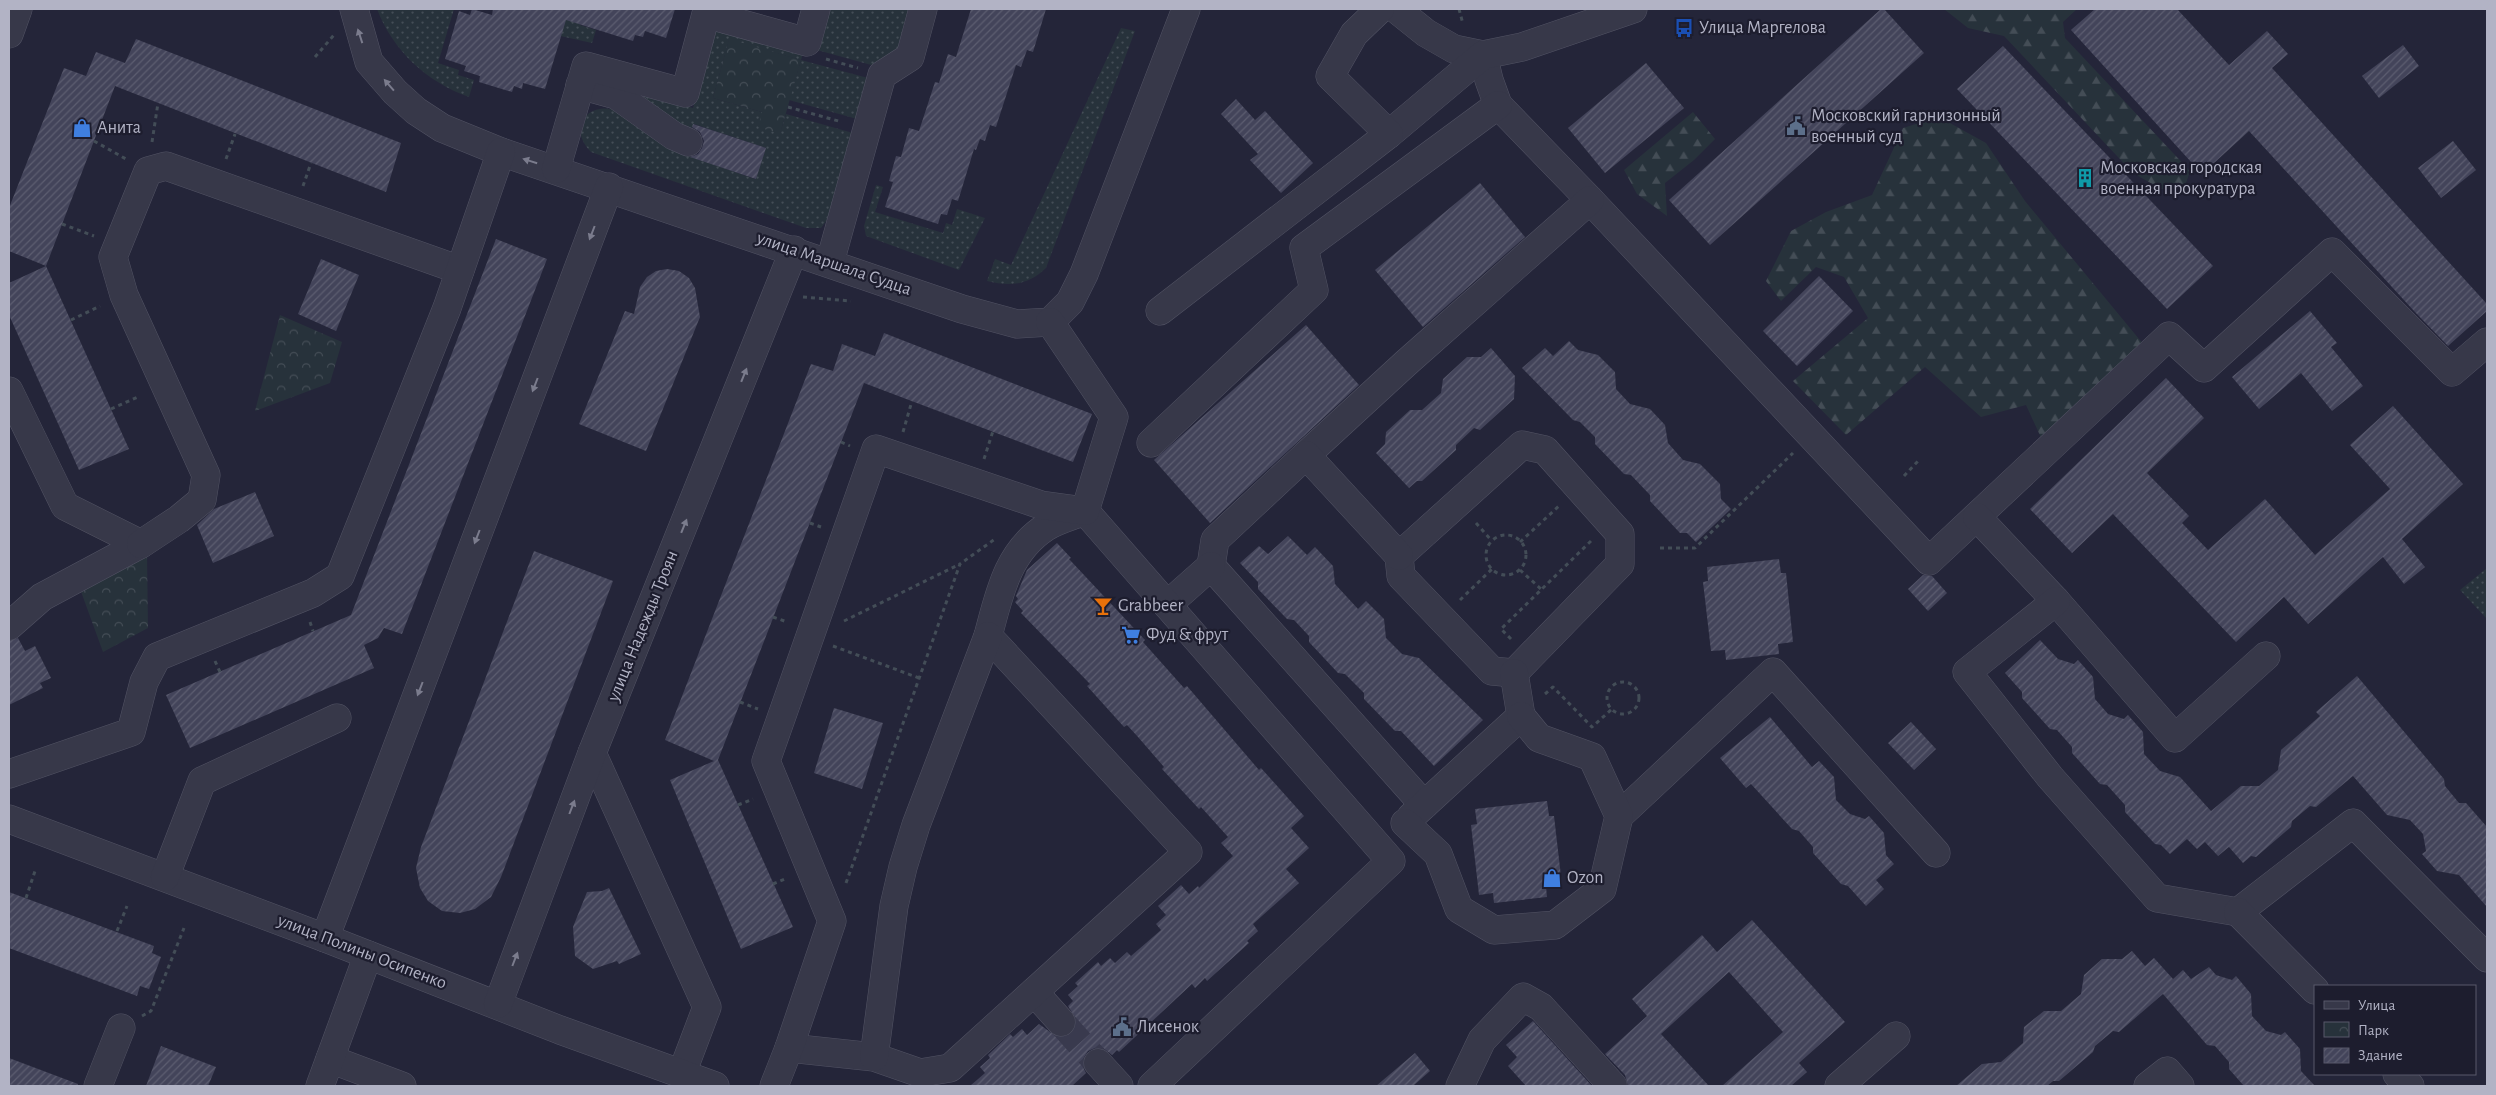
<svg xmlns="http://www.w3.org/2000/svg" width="2496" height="1095" font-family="'Alegreya Sans',sans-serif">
<defs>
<pattern id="grass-dots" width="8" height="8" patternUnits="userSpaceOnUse" patternTransform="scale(1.25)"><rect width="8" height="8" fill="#27323b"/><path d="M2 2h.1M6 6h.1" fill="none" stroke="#444d56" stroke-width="1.8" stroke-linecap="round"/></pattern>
<pattern id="forest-firs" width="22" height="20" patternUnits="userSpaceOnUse" patternTransform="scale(1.25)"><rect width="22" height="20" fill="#27323b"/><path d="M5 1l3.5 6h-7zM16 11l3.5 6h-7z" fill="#444d56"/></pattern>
<pattern id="park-crowns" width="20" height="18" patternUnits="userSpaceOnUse" patternTransform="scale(1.25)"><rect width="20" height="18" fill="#27323b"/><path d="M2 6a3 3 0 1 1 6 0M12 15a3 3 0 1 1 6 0" fill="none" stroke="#444d56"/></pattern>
<pattern id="building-hatch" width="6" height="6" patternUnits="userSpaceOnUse" patternTransform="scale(1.25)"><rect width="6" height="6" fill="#43445a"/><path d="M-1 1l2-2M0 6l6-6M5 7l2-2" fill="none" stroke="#5c5d70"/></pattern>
</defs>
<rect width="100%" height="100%" fill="#242539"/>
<g fill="url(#grass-dots)">
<path d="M 377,9 L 454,9 L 438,63 L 459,70 L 458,75 L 474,80 L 469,97 C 427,82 393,51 377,9 Z"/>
<polygon points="504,9 561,9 560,12 581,19 580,25 596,30 592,43 556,35 530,16"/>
<polygon points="829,9 910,9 898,49 875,66 817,50"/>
<path d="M 715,28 L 803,53 L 801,60 L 868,78 L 857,119 L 789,100 L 801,60 L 729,40 L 713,98 L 762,112 L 780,133 L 786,114 L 853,133 L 830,216 L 821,228 L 806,228 L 591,152 C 570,132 582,104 612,109 L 674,151 L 755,179 L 766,148 L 694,124 L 692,128 L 679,123 L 633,95 L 634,92 L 693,108 Z"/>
<path d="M 1121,28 L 1135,31 L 1046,268 C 1028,285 1011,287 987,281 L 995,259 L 1011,265 Z"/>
<polygon points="876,185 883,187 875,212 943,233 946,223 952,225 957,209 985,218 959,270 866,236 864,226"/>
<polygon points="2487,568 2487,619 2460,590"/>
</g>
<g fill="url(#forest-firs)">
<polygon points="1944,9 2077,9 2063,22 2065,38 2190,171 2184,189 2161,189 2133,173 2004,36 1968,28"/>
<polygon points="1693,112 1715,139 1694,160 1665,183 1667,216 1637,194 1624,170"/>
<polygon points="1939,117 1986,143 2025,201 2144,345 2043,442 2026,405 1981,417 1925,367 1846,435 1793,381 1868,318 1844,277 1816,267 1781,301 1766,281 1791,231 1826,212 1872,195 1903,128"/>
</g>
<g fill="url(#park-crowns)">
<polygon points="729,39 801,60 780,134 758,127 762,112 713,98"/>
<polygon points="280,315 342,342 330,383 255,411"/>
<polygon points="147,554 148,628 103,652 79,586"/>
</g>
<g fill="url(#building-hatch)">
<polygon points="472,9 492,15 493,9 675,9 666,38 645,31 643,37 635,35 633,41 566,20 545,89 523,83 522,89 514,86 512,92 479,82 480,76 464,71 466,66 445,59 459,11 470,15"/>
<polygon points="971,9 1046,9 1033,52 1027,50 1021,67 1016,65 996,127 990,125 985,141 980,139 976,150 974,149 958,201 952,199 947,215 941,214 938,224 885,207 893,182 889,181 896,156 901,157 909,128 919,131 935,82 939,83 948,54 956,57"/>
<polygon points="1881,9 1884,9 1924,53 1710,245 1669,200"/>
<polygon points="2095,9 2177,9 2229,65 2267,31 2288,54 2272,68 2487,304 2487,311 2448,346 2414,311 2249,131 2202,174 2071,30"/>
<polygon points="136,39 401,143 386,192 115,86 46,266 129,449 79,470 9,315 9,283 46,266 9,251 9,208 64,68 86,76 96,52 125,63"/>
<polygon points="2403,45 2419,66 2379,98 2362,76"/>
<polygon points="2003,46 2213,266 2167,309 1957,89"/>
<polygon points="1646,63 1684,108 1605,173 1568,128"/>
<polygon points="1236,99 1255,120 1265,111 1313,163 1281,193 1250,160 1258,154 1221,114"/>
<polygon points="693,124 766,148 756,179 690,157 698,154 702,148 704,141 700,132 692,127"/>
<polygon points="2453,141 2476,170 2441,198 2418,168"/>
<polygon points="1480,183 1525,237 1423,327 1375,270"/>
<polygon points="496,239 547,259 402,634 384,628 378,638 364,645 374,668 190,748 166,695 351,615"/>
<polygon points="321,259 359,275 336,331 298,314"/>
<polygon points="667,269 679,271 689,278 695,288 700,317 646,451 579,424 625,311 634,314 640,287 647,277 656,271"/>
<polygon points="1819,276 1853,311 1797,366 1763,331"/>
<polygon points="2310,311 2337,343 2331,347 2363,386 2332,411 2301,373 2259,409 2232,377"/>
<polygon points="1306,325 1359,385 1210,523 1154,460"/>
<polygon points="884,333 1092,414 1073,462 864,383 718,760 793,927 741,949 670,780 714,761 665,740 811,364 833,371 842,344 875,356"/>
<polygon points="1569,341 1578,350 1598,355 1615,372 1616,389 1630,404 1650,409 1665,425 1668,443 1683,460 1700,464 1720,484 1721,499 1731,509 1696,542 1687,533 1680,533 1650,501 1650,495 1631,475 1624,474 1595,444 1595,437 1580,422 1573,420 1522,368 1545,348 1553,356"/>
<polygon points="1491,348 1515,376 1514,399 1480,430 1474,428 1456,445 1456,450 1422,481 1417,481 1409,488 1376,453 1385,444 1386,432 1410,410 1422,410 1441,393 1443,379 1467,357 1481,357"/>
<polygon points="2166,378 2204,418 2147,473 2189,516 2182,523 2208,550 2265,499 2315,555 2390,489 2350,445 2393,406 2463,484 2402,539 2425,567 2404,584 2383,557 2308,624 2284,597 2236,642 2113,514 2072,553 2030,509"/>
<polygon points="255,492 274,536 213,563 197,525 214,509"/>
<polygon points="1288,536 1307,555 1315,547 1333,566 1335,584 1358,609 1366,601 1384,619 1386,638 1402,654 1419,658 1483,720 1434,766 1401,731 1395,731 1364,699 1364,693 1345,674 1338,673 1309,642 1309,636 1294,620 1287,619 1258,589 1258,582 1240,563 1259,546 1268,554"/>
<polygon points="1057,543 1071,558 1069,559 1145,640 1143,642 1184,688 1187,686 1259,770 1261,768 1304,816 1291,828 1309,848 1286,869 1299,883 1253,924 1258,931 1247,941 1249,943 1207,981 1205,978 1195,988 1192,984 1119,1052 1117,1050 1112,1055 1103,1048 1095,1048 1088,1051 1083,1059 1083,1067 1086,1073 1072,1086 970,1086 985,1073 980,1067 990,1058 988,1055 1010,1034 1013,1037 1022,1029 1027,1035 1039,1024 1057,1037 1065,1037 1071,1034 1076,1027 1076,1019 1068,1006 1073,1001 1068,995 1078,986 1075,983 1098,962 1101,966 1110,958 1115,963 1127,952 1131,956 1161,930 1156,924 1166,915 1158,906 1181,885 1189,894 1198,886 1199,888 1233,856 1221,843 1228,837 1201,807 1199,809 1162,769 1164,767 1138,737 1127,725 1124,727 1087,686 1090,684 1021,613 1023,611 1015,602 1018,599 1016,596 1027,570"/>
<polygon points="534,551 613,581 501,877 491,897 475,909 460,913 442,911 428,901 420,888 416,868 421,847"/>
<polygon points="1779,559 1781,573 1786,573 1793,642 1778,644 1779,654 1726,660 1725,650 1711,651 1703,582 1708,581 1707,567"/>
<polygon points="1923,575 1932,576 1947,593 1928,611 1908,589"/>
<polygon points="18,638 25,651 35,646 51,678 40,683 43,688 9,705 9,641"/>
<polygon points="2040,640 2058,659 2074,664 2078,660 2093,677 2095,699 2108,714 2124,719 2128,715 2143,732 2144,754 2160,771 2180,777 2211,811 2241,786 2259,786 2278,770 2281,750 2320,716 2316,712 2357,676 2444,779 2445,786 2459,803 2466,803 2487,827 2487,907 2459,875 2437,871 2422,854 2426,851 2423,834 2410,820 2387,815 2353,776 2316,807 2310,806 2292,821 2291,827 2256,857 2251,856 2243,863 2229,847 2218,856 2205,842 2197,849 2187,839 2170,854 2161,845 2155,844 2125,812 2125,805 2107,785 2100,784 2072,753 2072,747 2057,730 2050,729 2022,698 2022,692 2005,673"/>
<polygon points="834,708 883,723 862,789 814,773"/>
<polygon points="1770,717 1812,767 1819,761 1834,777 1836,800 1850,814 1865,819 1869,816 1884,833 1886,855 1894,864 1876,880 1884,889 1866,906 1848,886 1841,884 1813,853 1813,847 1799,831 1792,829 1751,784 1746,788 1720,758"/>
<polygon points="1911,722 1936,749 1914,770 1888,743"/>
<polygon points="1547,801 1549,816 1554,816 1562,885 1546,887 1547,897 1494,903 1493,893 1479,895 1471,825 1477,824 1475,809"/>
<polygon points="609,888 641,954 619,964 617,961 593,969 575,956 573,927 587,892 602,891"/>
<polygon points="9,892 154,946 152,953 161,957 149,989 140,986 137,996 9,948"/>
<polygon points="1752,920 1845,1022 1799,1063 1807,1072 1791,1086 1722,1086 1783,1032 1729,972 1661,1034 1709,1086 1628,1086 1625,1075 1605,1054 1647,1016 1632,999 1702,935 1717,952"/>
<polygon points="2132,951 2145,966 2154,958 2173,979 2183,970 2191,979 2209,967 2216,975 2232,980 2236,976 2251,994 2252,1016 2266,1031 2281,1035 2285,1032 2300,1049 2301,1071 2315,1086 2244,1086 2229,1069 2229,1062 2215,1046 2207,1045 2163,994 2119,1032 2113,1031 2095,1046 2093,1052 2059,1081 2053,1081 2047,1086 1956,1086 1982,1064 2001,1062 2023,1043 2024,1027 2044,1011 2061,1011 2081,994 2084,975 2102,959 2122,959"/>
<polygon points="1533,1021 1592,1086 1526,1086 1508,1066 1517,1057 1506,1045"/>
<polygon points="161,1046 216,1067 208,1086 146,1086"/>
<polygon points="1415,1053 1430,1071 1413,1086 1376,1086"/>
<polygon points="9,1058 78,1084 77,1086 9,1086"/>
</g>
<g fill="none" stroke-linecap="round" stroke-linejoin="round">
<polyline stroke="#393a4e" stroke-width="28" stroke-dasharray="28 14" stroke-linecap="butt" points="1061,1022 1098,1063"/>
<g stroke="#525364" stroke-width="29">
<g id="minor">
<polyline points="354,9 369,62 395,92 416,111 442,128 501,152 962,309 1017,324 1050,322 1070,302 1084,274 1186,9"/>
<polyline points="1396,9 1426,33 1454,49 1483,55"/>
<polyline points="9,34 18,9"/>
<polyline points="1483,55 1489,80 1498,105 1590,200 1929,561 2169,336 2204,368 2332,252 2452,372 2487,342"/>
<polyline points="580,85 616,95 674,136 688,142"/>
<polyline points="1389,134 1483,55 1522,47 1633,9"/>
<polyline points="556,169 586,66 685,93 706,14 807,42 816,9"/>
<polyline points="830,262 882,75 910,57 923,9"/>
<polyline points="1160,311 1389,134 1330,76 1354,34 1380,9"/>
<polyline points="9,391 65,506 141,544 42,597 9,626"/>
<polyline points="1151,443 1314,290 1304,248 1498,105"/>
<polygon points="1522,445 1545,450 1620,534 1620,564 1514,673 1492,671 1401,576 1399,556"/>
<polyline points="1306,455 1406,363 1590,200"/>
<polyline points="1977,517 2056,601 2175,738 2266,656"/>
<polyline points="141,544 179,519 202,500 206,475 124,295 113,257 148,171 166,166 460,270"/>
<polyline points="1399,556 1306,455 1215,540 1211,566 1424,805"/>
<polyline points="2056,601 1967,672 2050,777 2157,898 2238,912 2353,823 2487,958"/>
<polyline points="1167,605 1211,566"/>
<polyline points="592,753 707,1007 682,1073"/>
<polyline points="9,774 131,732 144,682 157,657 313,593 340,576 447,308 501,152"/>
<polyline points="1619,816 1773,672 1936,853"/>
<polyline points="1411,817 1521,716 1514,673"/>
<polyline points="9,819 325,938 560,1030 715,1086"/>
<polyline points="1405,823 1438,854 1459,909 1494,930 1555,925 1602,889 1619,816 1592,757 1539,738 1521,716"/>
<polyline points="165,877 202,781 337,718"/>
<polyline points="2238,912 2315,990"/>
<polyline points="325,938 609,187"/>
<polyline points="1034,992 1061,1022"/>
<polyline points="498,1004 592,753 794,250"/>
<path d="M 789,1048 L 874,1057 L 920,1073 L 950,1068 L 1188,852 L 988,636 C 999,595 1007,552 1046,527 C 1057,520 1072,516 1085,511 L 1391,861 L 1152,1086"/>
<polyline points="874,1057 894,906 903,867 916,825 988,636"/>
<polyline points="330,1059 402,1086"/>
<polyline points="1098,1063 1119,1086"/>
<polyline points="2397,1074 2410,1086"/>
<polyline points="98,1086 121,1028"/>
<polyline points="320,1086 368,955"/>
<polyline points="774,1086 789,1048 832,921 766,761 876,449 1041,505 1085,511 1114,417 1050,322"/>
<polyline points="1460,1086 1482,1040 1523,997 1541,1007 1613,1086"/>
<polyline points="1839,1086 1896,1036"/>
<polyline points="2148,1086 2167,1071 2180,1086"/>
</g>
</g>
<g stroke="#434d57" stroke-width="3" stroke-dasharray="4 4" stroke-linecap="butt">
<polyline points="1459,9 1463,24"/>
<polyline points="315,57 334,35"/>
<polyline points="826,59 858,68"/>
<polyline points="788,107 842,122"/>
<polyline points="94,141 126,159"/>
<polyline points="152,142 158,103"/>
<polyline points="226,159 235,134"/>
<polyline points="303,186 311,163"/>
<polyline points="62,224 94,236"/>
<polyline points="803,297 851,301"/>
<polyline points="71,320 100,306"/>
<polyline points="111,409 140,396"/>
<polyline points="903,432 912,401"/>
<polyline points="841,442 850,446"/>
<polyline points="984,459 993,431"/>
<polyline points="1904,476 1919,460"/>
<polyline points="810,523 821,527"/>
<polyline points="1476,523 1492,541"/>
<circle cx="1506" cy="555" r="20"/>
<polyline points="1520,542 1560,505"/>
<polyline points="1660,548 1695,548 1793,453"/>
<polyline points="1520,570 1541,589"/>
<polyline points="1460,600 1492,569"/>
<polyline points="773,617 787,622"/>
<polyline points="844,621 960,564"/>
<polyline points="310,622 313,631"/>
<polyline points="1511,639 1501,629 1592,540"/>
<polyline points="833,646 919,678"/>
<polyline points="215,661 220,672"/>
<circle cx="1623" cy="698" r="16"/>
<polyline points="1545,694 1553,687 1592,727 1612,709"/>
<polyline points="740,702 758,709"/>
<polyline points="738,805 753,799"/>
<polyline points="846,883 960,564 995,539"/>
<polyline points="773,884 787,878"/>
<polyline points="26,898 35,871"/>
<polyline points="117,931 127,906"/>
<polyline points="142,1016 151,1011 184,928"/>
</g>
<use href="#minor" stroke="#373849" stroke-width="28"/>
</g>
<defs><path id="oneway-solid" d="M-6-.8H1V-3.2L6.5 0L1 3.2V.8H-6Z" transform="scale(1.25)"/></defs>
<g fill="#7b7c8d">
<use href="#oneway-solid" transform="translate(360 36) rotate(-108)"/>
<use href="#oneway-solid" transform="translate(389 85) rotate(-131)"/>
<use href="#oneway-solid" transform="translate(530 161) rotate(-163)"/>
<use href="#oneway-solid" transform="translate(592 233) rotate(111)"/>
<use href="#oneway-solid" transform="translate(744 375) rotate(-68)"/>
<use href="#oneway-solid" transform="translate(535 385) rotate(111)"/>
<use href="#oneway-solid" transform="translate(684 526) rotate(-68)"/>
<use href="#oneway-solid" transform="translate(477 537) rotate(111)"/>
<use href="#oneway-solid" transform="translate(420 689) rotate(111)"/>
<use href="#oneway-solid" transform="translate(572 807) rotate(-69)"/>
<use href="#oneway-solid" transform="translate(515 959) rotate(-69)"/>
</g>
<defs>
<g id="bus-bare" transform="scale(1.5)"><path d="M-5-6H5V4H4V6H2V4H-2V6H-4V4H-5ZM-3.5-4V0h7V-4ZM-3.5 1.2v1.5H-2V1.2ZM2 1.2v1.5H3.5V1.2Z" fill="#1a4fb4" stroke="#1d1d2e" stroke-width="2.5" paint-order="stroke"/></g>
<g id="civic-bare" transform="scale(1.5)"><path d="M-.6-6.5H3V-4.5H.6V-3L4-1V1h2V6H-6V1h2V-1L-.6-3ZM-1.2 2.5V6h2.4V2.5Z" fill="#5c6f8a" stroke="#1d1d2e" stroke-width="2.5" paint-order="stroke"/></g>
<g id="shop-bare" transform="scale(1.5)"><path d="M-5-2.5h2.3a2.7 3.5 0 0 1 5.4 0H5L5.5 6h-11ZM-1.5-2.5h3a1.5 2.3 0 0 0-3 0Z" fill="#3f7fe0" stroke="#1d1d2e" stroke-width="2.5" paint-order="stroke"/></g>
<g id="building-bare" transform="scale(1.5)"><path d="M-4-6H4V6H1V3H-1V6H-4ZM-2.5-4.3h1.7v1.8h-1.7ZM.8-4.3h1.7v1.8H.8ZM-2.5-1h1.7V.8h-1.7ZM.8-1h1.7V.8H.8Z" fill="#0f9aa8" stroke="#1d1d2e" stroke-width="2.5" paint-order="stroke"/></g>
<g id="bar-bare" transform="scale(1.5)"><path d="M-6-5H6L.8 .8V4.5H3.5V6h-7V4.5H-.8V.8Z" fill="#e8710a" stroke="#1d1d2e" stroke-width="2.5" paint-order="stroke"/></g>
<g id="supermarket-bare" transform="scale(1.5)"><path d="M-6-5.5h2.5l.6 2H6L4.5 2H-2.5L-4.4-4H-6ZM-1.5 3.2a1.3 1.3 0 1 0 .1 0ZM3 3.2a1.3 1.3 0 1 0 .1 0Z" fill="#3f7fe0" stroke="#1d1d2e" stroke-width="2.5" paint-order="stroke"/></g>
</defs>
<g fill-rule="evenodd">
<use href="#bus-bare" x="1684" y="28"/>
<use href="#civic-bare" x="1796" y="126"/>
<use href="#shop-bare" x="82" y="128"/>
<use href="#building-bare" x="2085" y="178"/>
<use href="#bar-bare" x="1103" y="606"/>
<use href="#supermarket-bare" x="1131" y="635"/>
<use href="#shop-bare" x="1552" y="878"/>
<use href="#civic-bare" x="1122" y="1027"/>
</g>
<g text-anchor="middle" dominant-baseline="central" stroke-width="4.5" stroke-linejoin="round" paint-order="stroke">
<g font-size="18" fill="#b2b3c5" stroke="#1d1d2e" text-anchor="start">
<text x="1699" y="28">Улица Маргелова</text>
<text x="1811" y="116">Московский гарнизонный<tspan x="1811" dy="21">военный суд</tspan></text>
<text x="97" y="128">Анита</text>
<text x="2100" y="168">Московская городская<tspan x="2100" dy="21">военная прокуратура</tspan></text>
<text x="1118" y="606">Grabbeer</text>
<text x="1146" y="635">Фуд &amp; фрут</text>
<text x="1567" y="878">Ozon</text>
<text x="1137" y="1027">Лисенок</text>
</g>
<g font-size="18" fill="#b2b3c5" stroke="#1d1d2e">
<text transform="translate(834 264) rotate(19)">улица Маршала Судца</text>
<text transform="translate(643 626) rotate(-68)">улица Надежды Троян</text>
<text transform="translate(362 952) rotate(21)">улица Полины Осипенко</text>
</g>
</g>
<rect width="2496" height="1095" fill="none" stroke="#b2b3c5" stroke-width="20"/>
<rect x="2314" y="985" width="162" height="90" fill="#1d1d2e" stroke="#59596a"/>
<rect x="2324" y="1001" width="25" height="8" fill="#373849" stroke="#59596a"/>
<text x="2358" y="1010" font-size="15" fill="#b2b3c5">Улица</text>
<rect x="2324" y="1022" width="25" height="15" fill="url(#park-crowns)" stroke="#59596a"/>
<text x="2358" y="1035" font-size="15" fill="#b2b3c5">Парк</text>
<rect x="2324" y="1048" width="25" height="15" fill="url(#building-hatch)" stroke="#59596a"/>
<text x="2358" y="1060" font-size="15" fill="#b2b3c5">Здание</text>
</svg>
